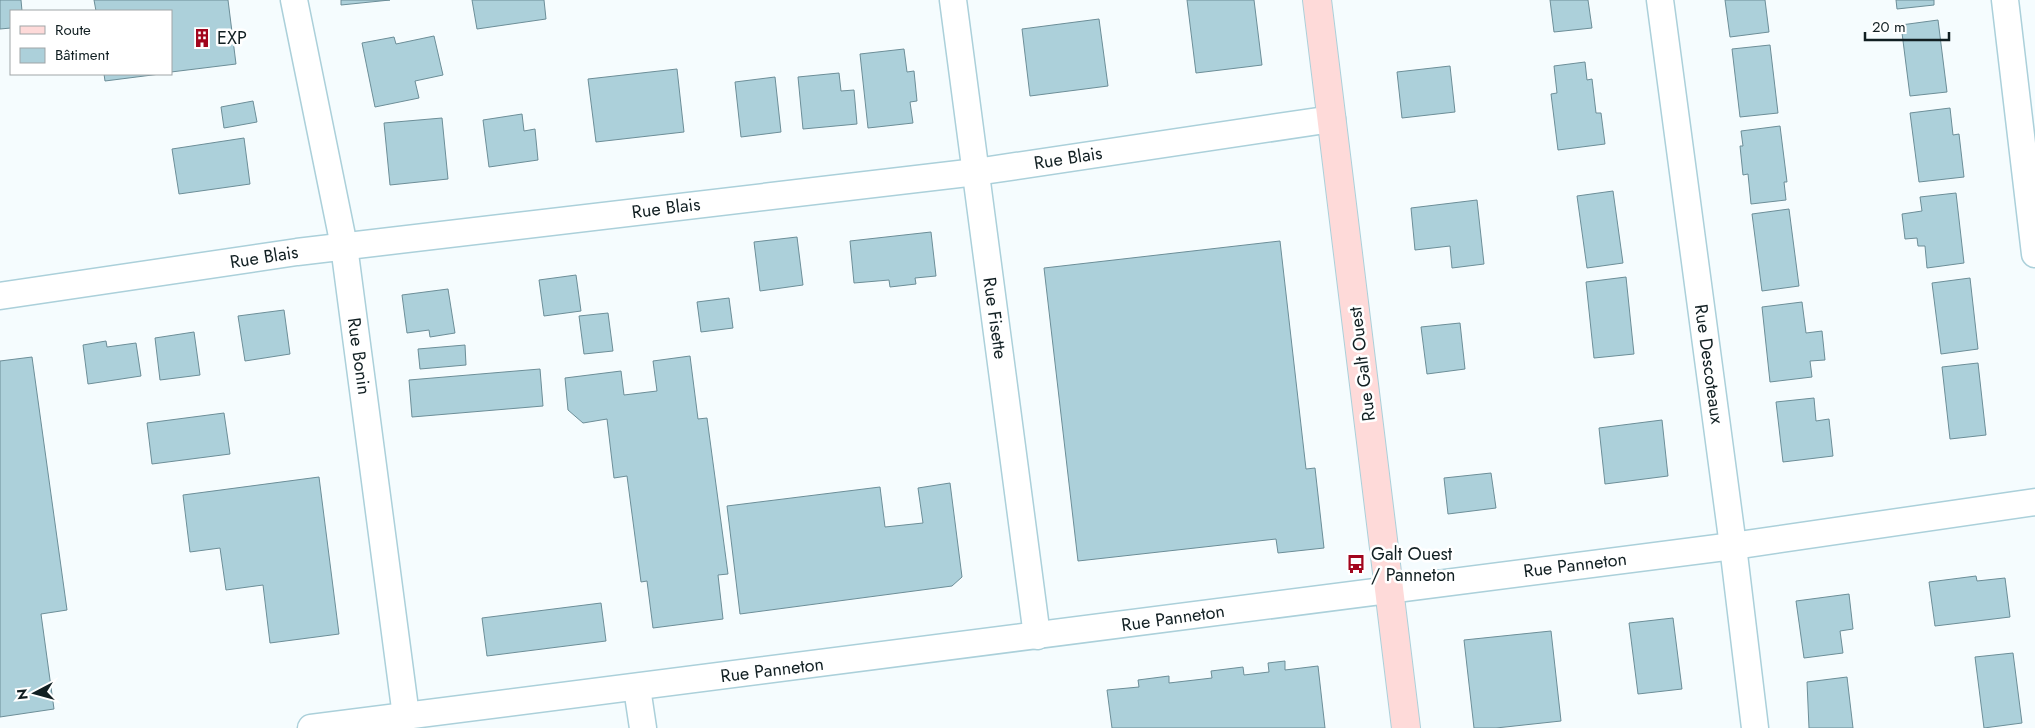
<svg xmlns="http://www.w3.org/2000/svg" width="2035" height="728" font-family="Jost,sans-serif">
<rect width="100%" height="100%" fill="#f5fcfe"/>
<g fill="#acd0da" stroke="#6c8e98">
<polygon points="0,0 21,0 22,11 11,11 11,28 0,29"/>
<polygon points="94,0 228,0 236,64 171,72 171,11 96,11"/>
<polygon points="341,0 390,0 341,5"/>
<polygon points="472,0 544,0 546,19 477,29"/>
<polygon points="1187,0 1254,0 1262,65 1196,73"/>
<polygon points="1550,0 1588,0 1592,28 1554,32"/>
<polygon points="1725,0 1765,0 1769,32 1730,37"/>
<polygon points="1896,0 1934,0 1934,5 1897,9"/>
<polygon points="1099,19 1108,86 1030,96 1022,29"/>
<polygon points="1938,20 1947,92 1910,96 1901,25"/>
<polygon points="434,36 443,75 415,81 419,98 375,107 362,43 394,37 396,44"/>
<polygon points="1770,45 1778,113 1740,117 1732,49"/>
<polygon points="904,49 907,72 914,71 917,101 910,102 913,123 868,128 860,54"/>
<polygon points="1585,62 1587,80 1592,79 1596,113 1601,113 1605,144 1558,150 1551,94 1557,93 1554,66"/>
<polygon points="1450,66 1455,112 1402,118 1397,72"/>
<polygon points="677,69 684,132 596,142 588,79"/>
<polygon points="839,73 841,91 854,90 857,124 803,129 798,77"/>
<polygon points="104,74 160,74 105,81"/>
<polygon points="775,77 781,132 741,137 735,82"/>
<polygon points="253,101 257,122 224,128 221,107"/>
<polygon points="1950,108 1953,135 1959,134 1964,177 1919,182 1910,113"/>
<polygon points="522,114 524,131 535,129 538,160 489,167 483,120"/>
<polygon points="442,118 448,179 390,185 384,123"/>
<polygon points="1780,126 1787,182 1784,182 1786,200 1751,204 1748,174 1743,175 1740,146 1743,146 1741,131"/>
<polygon points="244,138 250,184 179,194 172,149"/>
<polygon points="1613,191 1623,263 1587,268 1577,196"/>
<polygon points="1956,193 1964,263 1927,268 1925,246 1918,246 1917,238 1905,239 1902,214 1922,211 1920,197"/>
<polygon points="1477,200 1484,264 1452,268 1450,246 1415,250 1411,208"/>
<polygon points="1789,209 1799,286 1762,291 1752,214"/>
<polygon points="931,232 936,276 915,278 916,284 890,287 889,280 854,283 850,241"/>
<polygon points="797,237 803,285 760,291 754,242"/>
<polygon points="1280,241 1306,469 1315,468 1324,548 1278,553 1276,539 1078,561 1044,268"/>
<polygon points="576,275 581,311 544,316 539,280"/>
<polygon points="1626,277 1634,354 1594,358 1586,282"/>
<polygon points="1970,278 1978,349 1941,354 1932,283"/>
<polygon points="448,289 455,333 430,337 429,330 407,333 402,295"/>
<polygon points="729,298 733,328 701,332 697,302"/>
<polygon points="1802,302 1806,333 1822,331 1825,360 1810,361 1812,377 1770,382 1762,307"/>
<polygon points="284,310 290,354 245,361 238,316"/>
<polygon points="608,313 613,351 584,354 579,316"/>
<polygon points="1460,323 1465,369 1427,374 1421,327"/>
<polygon points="194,332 200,375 160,380 155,338"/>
<polygon points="106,341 107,347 136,343 141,376 88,384 83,345"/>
<polygon points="465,345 466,365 420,369 418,349"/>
<polygon points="690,356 698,419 707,418 728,574 718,575 723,619 653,628 647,581 641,582 627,476 614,478 607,419 583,423 568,410 565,378 621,371 624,395 657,391 653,361"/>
<polygon points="32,357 67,610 41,614 54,709 0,717 0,361"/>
<polygon points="1978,363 1986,435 1950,439 1942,367"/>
<polygon points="540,369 543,406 412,417 409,380"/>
<polygon points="1814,398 1816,421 1829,419 1833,456 1783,462 1776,402"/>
<polygon points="224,413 230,454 152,464 147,423"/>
<polygon points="1662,420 1668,476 1605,484 1599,428"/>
<polygon points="1491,473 1496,508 1448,514 1444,478"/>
<polygon points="319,477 339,634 270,643 263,585 226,590 220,548 190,552 183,495"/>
<polygon points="950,483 962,577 952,586 740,614 727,506 880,487 885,527 923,523 918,488"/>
<polygon points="1976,576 1977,581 2005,578 2010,617 1935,626 1929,582"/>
<polygon points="1849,594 1853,629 1840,631 1843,653 1804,658 1796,601"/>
<polygon points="601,603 606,641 487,656 482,618"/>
<polygon points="1673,618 1682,689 1638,694 1629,623"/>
<polygon points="1551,631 1561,721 1496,728 1474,728 1464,640"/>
<polygon points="2013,653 2022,723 1984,728 1975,657"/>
<polygon points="1285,661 1285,670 1318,666 1325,728 1112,728 1107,690 1139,687 1138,680 1169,676 1169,683 1212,678 1211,671 1243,667 1244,675 1269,672 1268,663"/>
<polygon points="1847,677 1853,728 1809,728 1807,682"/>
</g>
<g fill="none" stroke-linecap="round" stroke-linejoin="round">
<g stroke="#abd0da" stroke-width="29">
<g id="street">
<polyline points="294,0 344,246 406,716"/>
<polyline points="953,0 1037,636"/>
<polyline points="1660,0 1733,546 1755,728"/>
<polyline points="2005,0 2035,254"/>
<polyline points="0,296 297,252 976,172 1332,119"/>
<polyline points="637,688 643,728"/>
<polyline points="311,728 1733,546 2035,502"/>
</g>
</g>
<g stroke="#abd0da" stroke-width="30">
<polyline id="secondary" points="1317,0 1406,728"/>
</g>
<use href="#street" stroke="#fff" stroke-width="26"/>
<use href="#secondary" stroke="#fedad9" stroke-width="28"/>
</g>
<defs>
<g id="building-bare" transform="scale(1.5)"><path d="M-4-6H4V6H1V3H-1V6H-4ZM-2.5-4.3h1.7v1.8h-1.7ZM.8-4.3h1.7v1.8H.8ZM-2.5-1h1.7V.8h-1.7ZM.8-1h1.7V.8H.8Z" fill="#a2051d" stroke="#fff" stroke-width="2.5" paint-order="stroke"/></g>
<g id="bus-bare" transform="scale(1.5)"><path d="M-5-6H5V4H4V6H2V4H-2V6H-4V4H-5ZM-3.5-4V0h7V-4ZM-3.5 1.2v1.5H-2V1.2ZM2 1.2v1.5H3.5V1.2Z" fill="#a2051d" stroke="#fff" stroke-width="2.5" paint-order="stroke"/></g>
</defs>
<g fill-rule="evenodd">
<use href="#building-bare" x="202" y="38"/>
<use href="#bus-bare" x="1356" y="564"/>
</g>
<g text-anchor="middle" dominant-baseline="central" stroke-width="5" stroke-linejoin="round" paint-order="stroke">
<g font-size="18" fill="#111f22" stroke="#fff" text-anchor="start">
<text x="217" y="38">EXP</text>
<text x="1371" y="554">Galt Ouest<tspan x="1371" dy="21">/ Panneton</tspan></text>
</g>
<g font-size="18" fill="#111f22" stroke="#fff">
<text transform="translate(1068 158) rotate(-9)">Rue Blais</text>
<text transform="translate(666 208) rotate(-7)">Rue Blais</text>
<text transform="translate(264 257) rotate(-9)">Rue Blais</text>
<text transform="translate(995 318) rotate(82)">Rue Fisette</text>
<text transform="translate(359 356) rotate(82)">Rue Bonin</text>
<text transform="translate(1362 364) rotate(-97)">Rue Galt Ouest</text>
<text transform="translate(1709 364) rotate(82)">Rue Descoteaux</text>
<text transform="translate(1575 565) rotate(-7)">Rue Panneton</text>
<text transform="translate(1173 618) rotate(-8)">Rue Panneton</text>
<text transform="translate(772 670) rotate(-7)">Rue Panneton</text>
</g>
</g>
<rect x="10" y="10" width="162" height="65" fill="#ffffff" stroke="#a0a5a7"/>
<rect x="20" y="26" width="25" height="8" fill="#fedad9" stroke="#a0a5a7"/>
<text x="55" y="35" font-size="15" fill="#111f22">Route</text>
<rect x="20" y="48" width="25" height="15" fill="#acd0da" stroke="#a0a5a7"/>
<text x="55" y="60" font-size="15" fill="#111f22">Bâtiment</text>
<g transform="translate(35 693) rotate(264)" stroke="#ffffff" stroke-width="4" paint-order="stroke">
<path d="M0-4L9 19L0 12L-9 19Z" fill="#111f22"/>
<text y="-8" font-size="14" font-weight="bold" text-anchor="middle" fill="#111f22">N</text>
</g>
<path d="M1865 32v8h84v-8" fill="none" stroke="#111f22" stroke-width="2.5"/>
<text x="1872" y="32" font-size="15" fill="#111f22" stroke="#ffffff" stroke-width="4" paint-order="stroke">20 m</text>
</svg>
